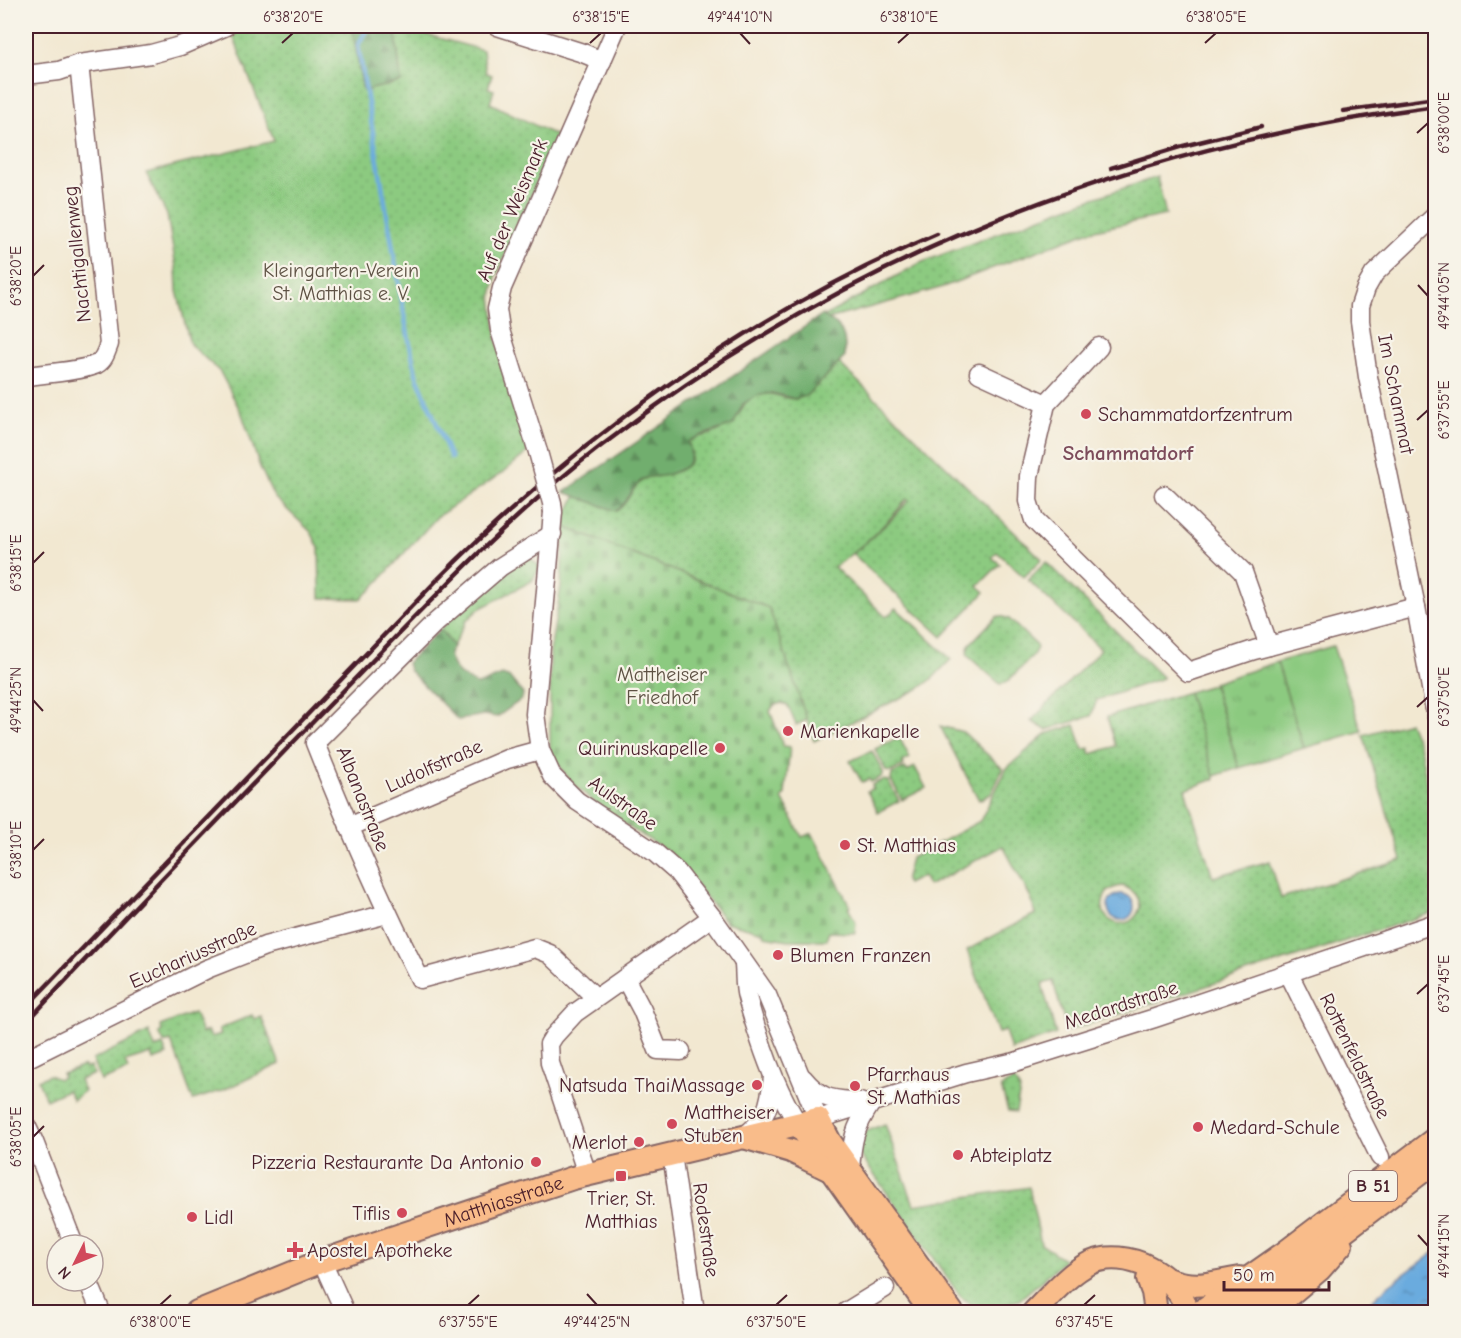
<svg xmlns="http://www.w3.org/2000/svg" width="1461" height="1338" font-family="'Comic Neue',sans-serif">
<defs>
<pattern id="grass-dots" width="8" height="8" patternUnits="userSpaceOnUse" patternTransform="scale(1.5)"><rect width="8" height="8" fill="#8cca80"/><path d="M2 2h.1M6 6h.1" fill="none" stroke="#7aad6f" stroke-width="1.8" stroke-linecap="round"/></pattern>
<pattern id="forest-firs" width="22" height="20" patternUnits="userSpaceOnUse" patternTransform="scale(1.5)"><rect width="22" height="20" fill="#71ae6e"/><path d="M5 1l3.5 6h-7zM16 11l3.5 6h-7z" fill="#5f8d5b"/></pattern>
<pattern id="cemetery-stones" width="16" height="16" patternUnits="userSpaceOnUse" patternTransform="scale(1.5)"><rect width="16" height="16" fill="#8cca80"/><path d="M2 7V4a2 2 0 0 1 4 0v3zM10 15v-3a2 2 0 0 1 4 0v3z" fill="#7aad6f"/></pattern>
<pattern id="park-tufts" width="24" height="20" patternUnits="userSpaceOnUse" patternTransform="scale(1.5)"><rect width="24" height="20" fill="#8cca80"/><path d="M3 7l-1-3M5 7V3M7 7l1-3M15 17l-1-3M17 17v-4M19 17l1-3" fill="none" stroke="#7aad6f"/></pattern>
<pattern id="water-ripples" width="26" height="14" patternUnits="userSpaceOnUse" patternTransform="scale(1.5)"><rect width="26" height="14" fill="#6aabde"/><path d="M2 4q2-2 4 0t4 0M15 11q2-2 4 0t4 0" fill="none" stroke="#598bb4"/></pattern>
</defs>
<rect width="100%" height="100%" fill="#f7f3e8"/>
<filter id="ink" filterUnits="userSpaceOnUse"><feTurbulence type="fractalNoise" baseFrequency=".0167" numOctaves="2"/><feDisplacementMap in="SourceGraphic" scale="12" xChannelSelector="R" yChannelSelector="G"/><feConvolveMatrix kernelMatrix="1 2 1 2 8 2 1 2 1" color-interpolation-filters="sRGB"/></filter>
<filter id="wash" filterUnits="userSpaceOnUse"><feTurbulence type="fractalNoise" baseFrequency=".008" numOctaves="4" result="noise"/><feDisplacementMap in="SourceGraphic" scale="24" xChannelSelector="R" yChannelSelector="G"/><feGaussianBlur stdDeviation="1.35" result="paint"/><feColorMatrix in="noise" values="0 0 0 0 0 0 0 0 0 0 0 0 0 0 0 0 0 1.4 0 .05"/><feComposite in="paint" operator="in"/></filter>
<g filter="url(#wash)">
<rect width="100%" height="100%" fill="#f2e8d1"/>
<g fill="url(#grass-dots)" stroke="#6b7456" stroke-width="1.5" fill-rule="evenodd">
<polygon points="247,26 352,26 363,91 401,82 395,26 483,50 486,73 492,75 488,88 494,90 490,103 557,136 496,276 492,296 497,340 528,452 505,471 437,517 370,591 360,599 320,598 319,548 311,532 274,497 260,467 242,414 220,372 190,344 177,291 176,267 167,215 146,173 274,141 233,36"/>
<polygon points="1157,177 1166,215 1090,231 940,288 810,324 920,263 1070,206"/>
<path d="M 839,363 L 1042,559 L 1024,577 L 997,552 L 992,557 L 1000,564 L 978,586 L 985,592 L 942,637 L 853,554 L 892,519 L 909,500 L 907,499 C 886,525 862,547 834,567 L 886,617 L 896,608 L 951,659 L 932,679 L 920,688 L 814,741 L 769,608 L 564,527 L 567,513 L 576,496 L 616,511 C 629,504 630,487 644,479 C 659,470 704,477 688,442 C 697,434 708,437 718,431 C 724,428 733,422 737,417 C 744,408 742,402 755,396 C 771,389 782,400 796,399 C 808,398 831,372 839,363 Z"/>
<polygon points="529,557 540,567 532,581 479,609 466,621 453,646 440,629 507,565"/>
<polygon points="1046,562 1163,678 1097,700 1091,716 1046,730 1031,721 1101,649 1028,580"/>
<polygon points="1000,616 1009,619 1035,644 1037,648 1032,657 1009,680 1005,683 1000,684 969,657 967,653 969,645 996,617"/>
<path d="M 1188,692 L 1215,779 L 1185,790 L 1213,877 L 1270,861 L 1281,898 L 1402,860 L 1363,735 L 1409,722 L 1420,748 L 1435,822 L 1435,912 L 1067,1031 L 1053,981 L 1042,984 L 1056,1034 L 1011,1050 L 1005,1031 L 998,1033 L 967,950 L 1035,914 L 1031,898 L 1003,846 L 928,886 L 923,876 L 907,884 L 905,881 L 911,858 L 980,821 L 1007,768 L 1046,734 L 1075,725 L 1083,749 L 1089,748 L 1091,754 L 1116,746 L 1107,717 ZM 1122,886 C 1133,889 1139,895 1140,907 C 1133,935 1095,924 1104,899 C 1106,891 1113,887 1122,886 Z"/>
<polygon points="940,726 963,732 1003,769 991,794 979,800"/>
<polygon points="899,737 910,758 902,762 904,765 891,772 886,771 875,749"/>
<polygon points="872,751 883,772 881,777 871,782 869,779 862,782 850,761"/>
<polygon points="915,767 926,788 902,800 891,780 892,774 905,768 907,771"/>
<polygon points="882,780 888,781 899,801 878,812 867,791 873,788 872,785"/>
<polygon points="194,1013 202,1033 208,1031 211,1037 221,1034 219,1029 252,1015 254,1019 261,1016 280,1064 221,1091 193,1100 171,1041 164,1043 159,1033 162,1031 160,1026"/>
<polygon points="149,1032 155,1048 163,1045 167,1055 153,1060 151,1054 125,1062 128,1070 101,1081 92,1060"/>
<polygon points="84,1066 85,1069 90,1067 94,1074 79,1080 84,1091 73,1100 67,1090 46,1100 38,1080 49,1075 59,1079 63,1077 62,1074"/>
<polygon points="1014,1080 1020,1090 1016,1112 1008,1111 1001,1087"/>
<path d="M 885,1124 L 914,1205 L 1029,1187 L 1041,1244 L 1065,1260 L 1019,1300 L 1003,1305 L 1006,1311 C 984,1315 976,1309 960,1296 L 860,1155 L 856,1142 L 862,1133 Z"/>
</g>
<g fill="url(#forest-firs)" stroke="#5e664c" stroke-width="1.5">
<polygon points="352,26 395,26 401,82 363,91"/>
<path d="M 822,315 C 843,327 846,333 845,357 L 806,396 L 795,399 L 772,393 L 756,396 L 743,404 L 733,425 C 721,430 696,435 688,442 C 697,464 683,471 662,476 C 656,477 649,476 644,479 C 630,487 629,504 616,511 L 564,492 Z"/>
<path d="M 440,629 L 453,646 L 449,654 C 453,672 462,677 478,685 L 502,675 L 510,678 L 523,694 L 522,699 L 497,717 L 483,715 L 458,720 L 409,670 L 407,663 Z"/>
</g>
<polygon fill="url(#cemetery-stones)" stroke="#6b7456" stroke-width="1.5" points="564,527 769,608 807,720 796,725 788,706 782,703 774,705 770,711 783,746 790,747 785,794 782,798 802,837 812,833 850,906 848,908 856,922 855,933 828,932 827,940 789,940 764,936 763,932 726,922 670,853 610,815 574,785 550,754 550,652 561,586"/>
<polygon fill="url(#park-tufts)" stroke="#6b7456" stroke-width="1.5" points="1277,662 1304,748 1239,768 1213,683"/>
<g fill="#8cca80" stroke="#6b7456" stroke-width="1.5">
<polygon points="1333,646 1362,731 1304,748 1277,662"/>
<polygon points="1213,685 1239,768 1214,776 1188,692"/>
</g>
<g fill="url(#water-ripples)" stroke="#5a6584" stroke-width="1.5">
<circle cx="1121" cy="907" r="13"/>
<polygon points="1435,1252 1435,1312 1359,1312 1389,1285"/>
</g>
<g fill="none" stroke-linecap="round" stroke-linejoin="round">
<polyline stroke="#6aabde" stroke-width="4.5" points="369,26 358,45 406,325 416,374 451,458"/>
</g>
</g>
<g filter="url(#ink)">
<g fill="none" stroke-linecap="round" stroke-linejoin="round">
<g stroke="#856565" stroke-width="21">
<g id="minor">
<polyline points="497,26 583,53 602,61"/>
<polyline points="26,75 59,71 79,64 151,54 180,46 226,26"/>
<polyline points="1436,215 1374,274 1366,288 1360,306 1360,321 1368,377 1416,607 1436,715"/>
<polyline points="1099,347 1046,404 1029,476 1028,501 1034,520 1188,672 1254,650 1416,607"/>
<polyline points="979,373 1046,404"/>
<path d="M 26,376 C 42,374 83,371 97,364 C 104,360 106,352 109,344 L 79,64"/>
<polyline points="538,452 500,330 497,309 502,288 617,26"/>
<polyline points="1164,495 1243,572 1269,646"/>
<polyline points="553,512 535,714 540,750 552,776 577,801 654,852 677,872 712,917 767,995 818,1119 966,1073 1015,1062 1155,1018 1436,923"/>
<path d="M 552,534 L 500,567 L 436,622 L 315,743 C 347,824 381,902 420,979 L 535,948 L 550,954 L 595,997"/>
<polyline points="349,827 507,759 540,750"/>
<path d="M 744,965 C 745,975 744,987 747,997 C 758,1037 775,1090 799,1125"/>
<polyline points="1289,974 1380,1157"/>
<polyline points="625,978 642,1010 658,1050 681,1051"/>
<polyline points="26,1059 207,969 265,946 387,914"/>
<path d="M 803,1078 C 822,1101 832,1099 860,1102"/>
<polyline points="26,1125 34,1142 74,1245"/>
<path d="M 743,1137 C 767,1120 770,1105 773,1077"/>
<polyline points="672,1154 695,1312"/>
<path d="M 850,1170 C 852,1140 854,1129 871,1103"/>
<polyline points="587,1174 550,1063 549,1044 554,1036 575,1013 712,917"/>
<polyline points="322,1261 345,1312"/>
<polyline points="88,1281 101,1312"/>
<polyline points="846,1312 885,1288"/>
</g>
</g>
<g stroke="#856565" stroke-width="26">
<g id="major">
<polyline points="799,1125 931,1312"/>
<polyline points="747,1138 791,1151 828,1169"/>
<polyline points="1148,1279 1153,1292 1156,1312"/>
<path d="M 1166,1279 C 1200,1290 1208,1283 1240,1278"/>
<path id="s1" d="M 197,1312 L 322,1261 L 573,1178 L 818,1119 L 830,1142 L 952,1312"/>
<path d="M 1034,1312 C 1050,1296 1069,1273 1090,1263 C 1126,1247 1179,1274 1187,1312"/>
<polyline points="1200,1312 1283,1254 1436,1138"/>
<polyline points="1237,1312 1436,1161"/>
<polyline points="1269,1312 1320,1269 1341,1245"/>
</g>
</g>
<use href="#minor" stroke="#fff" stroke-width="18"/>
<use href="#major" stroke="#f9bc8a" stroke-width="22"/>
<g stroke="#4a1f2b" stroke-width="4.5">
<polyline points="1343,111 1436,98"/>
<polyline points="1111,168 1183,146 1261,127"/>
<path d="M 26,1007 L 436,581 C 579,437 750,314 937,234"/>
<path d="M 26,1023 C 130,911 237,800 344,690 C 427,605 507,518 601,446 C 848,256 1128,146 1436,106"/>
</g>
<g stroke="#856565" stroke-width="21" stroke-linecap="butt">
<polyline id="minor-bridge" points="538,452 552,503 553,512"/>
</g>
<use href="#minor-bridge" stroke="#fff" stroke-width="18"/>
</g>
</g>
<path fill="none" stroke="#4a1f2b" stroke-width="2" d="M 740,33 L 750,44M 282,43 L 293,33M 590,43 L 601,33M 898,43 L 909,33M 1205,43 L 1216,33M 1417,133 L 1428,123M 33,276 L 44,265M 1418,285 L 1428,296M 1417,420 L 1428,410M 33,563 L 44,552M 33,700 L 43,711M 1417,707 L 1428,697M 33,850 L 44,839M 1417,994 L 1428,984M 33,1137 L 44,1126M 1418,1235 L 1428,1246M 587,1294 L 597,1305M 160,1305 L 171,1295M 468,1305 L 479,1295M 776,1305 L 787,1295M 1084,1305 L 1095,1295"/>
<g fill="#d1495b" stroke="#f7f3e8" stroke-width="2">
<circle cx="1086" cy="414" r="6"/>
<circle cx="788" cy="731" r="6"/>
<circle cx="720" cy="748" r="6"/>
<circle cx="845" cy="845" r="6"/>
<circle cx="778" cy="955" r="6"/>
<circle cx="757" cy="1085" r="6"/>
<circle cx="855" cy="1086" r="6"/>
<circle cx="672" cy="1124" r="6"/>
<circle cx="1198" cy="1127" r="6"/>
<circle cx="639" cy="1142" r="6"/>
<circle cx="958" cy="1155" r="6"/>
<circle cx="536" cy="1162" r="6"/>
<rect x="615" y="1170" width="12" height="12" rx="3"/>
<circle cx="402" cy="1213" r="6"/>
<circle cx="192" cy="1217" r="6"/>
<path d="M292 1241h6v6h6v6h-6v6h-6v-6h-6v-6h6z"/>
</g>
<g text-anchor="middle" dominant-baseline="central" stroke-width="4.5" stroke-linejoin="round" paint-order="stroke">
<rect fill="#f7f3e8" stroke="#7e5f64" stroke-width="1.5" x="1349" y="1171" width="48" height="30" rx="4.5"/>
<g font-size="18" font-weight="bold" fill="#4a1f2b">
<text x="1373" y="1186">B 51</text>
</g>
<g font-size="20" fill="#4a1f2b" stroke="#f7f3e8">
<text transform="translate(512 210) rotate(-67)">Auf der Weismark</text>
<text transform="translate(77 254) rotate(-96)">Nachtigallenweg</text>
<text transform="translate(1396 394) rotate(79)">Im Schammat</text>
<text transform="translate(434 766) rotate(-24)">Ludolfstraße</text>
<text transform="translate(363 799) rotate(68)">Albanastraße</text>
<text transform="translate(623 803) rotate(35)">Aulstraße</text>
<text transform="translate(193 955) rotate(-24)">Euchariusstraße</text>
<text transform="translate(1121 1005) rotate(-18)">Medardstraße</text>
<text transform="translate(1355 1056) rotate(64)">Rottenfeldstraße</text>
<text stroke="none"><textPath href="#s1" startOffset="326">Matthiasstraße</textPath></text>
<text transform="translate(706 1230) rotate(82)">Rodestraße</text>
</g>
<g font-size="20" fill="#5e5244" stroke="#f7f3e8">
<text x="341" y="270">Kleingarten-Verein<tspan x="341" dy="23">St. Matthias e. V.</tspan></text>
<text x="662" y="674">Mattheiser<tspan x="662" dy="23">Friedhof</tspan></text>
</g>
<g font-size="20" fill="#4a1f2b" stroke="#f7f3e8" text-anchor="start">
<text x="1098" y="414">Schammatdorfzentrum</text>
<text x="800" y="731">Marienkapelle</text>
<text x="708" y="748" text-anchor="end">Quirinuskapelle</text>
<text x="857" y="845">St. Matthias</text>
<text x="790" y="955">Blumen Franzen</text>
<text x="867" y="1074">Pfarrhaus<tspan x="867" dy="23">St. Mathias</tspan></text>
<text x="745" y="1085" text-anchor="end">Natsuda ThaiMassage</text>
<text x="684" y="1112">Mattheiser<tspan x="684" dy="23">Stuben</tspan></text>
<text x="1210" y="1127">Medard-Schule</text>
<text x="627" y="1142" text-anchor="end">Merlot</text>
<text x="970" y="1155">Abteiplatz</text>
<text x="524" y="1162" text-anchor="end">Pizzeria Restaurante Da Antonio</text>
<text x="621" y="1198" text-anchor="middle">Trier, St.<tspan x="621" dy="23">Matthias</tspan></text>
<text x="390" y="1213" text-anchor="end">Tiflis</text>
<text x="204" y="1217">Lidl</text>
<text x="307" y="1250">Apostel Apotheke</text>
</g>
<g font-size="21" font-weight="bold" fill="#7d4c5b" stroke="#f7f3e8">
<text x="1128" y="453">Schammatdorf</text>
</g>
</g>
<rect width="1461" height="1338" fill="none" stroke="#f7f3e8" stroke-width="66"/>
<g transform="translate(75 1263) rotate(227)"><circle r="28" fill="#f7f3e8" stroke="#b29e9c" stroke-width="1.5"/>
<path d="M0-4.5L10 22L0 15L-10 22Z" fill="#d1495b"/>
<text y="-9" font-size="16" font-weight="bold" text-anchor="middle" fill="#4a1f2b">N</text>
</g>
<path d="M1224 1281v9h105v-9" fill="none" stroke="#4a1f2b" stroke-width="3"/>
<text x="1233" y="1281" font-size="18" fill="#4a1f2b" stroke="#f7f3e8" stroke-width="4.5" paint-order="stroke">50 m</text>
<rect x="33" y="33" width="1395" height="1272" fill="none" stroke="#4a1f2b" stroke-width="2"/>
<g font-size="15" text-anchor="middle" fill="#4a1f2b">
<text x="293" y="22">6°38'20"E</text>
<text x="601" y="22">6°38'15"E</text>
<text x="740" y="22">49°44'10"N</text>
<text x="909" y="22">6°38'10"E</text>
<text x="1216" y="22">6°38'05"E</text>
<text transform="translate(1444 123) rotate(-90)" y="5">6°38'00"E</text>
<text transform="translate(16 276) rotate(-90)" y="5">6°38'20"E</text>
<text transform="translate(1444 296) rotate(-90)" y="5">49°44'05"N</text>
<text transform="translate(1444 410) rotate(-90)" y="5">6°37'55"E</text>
<text transform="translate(16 563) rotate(-90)" y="5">6°38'15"E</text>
<text transform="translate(1444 697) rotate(-90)" y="5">6°37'50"E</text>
<text transform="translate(16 700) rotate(-90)" y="5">49°44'25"N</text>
<text transform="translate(16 850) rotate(-90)" y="5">6°38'10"E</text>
<text transform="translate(1444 984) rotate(-90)" y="5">6°37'45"E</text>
<text transform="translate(16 1137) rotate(-90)" y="5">6°38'05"E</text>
<text transform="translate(1444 1246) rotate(-90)" y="5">49°44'15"N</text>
<text x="160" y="1327">6°38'00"E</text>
<text x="468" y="1327">6°37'55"E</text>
<text x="597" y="1327">49°44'25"N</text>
<text x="776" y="1327">6°37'50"E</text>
<text x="1084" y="1327">6°37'45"E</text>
</g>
</svg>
